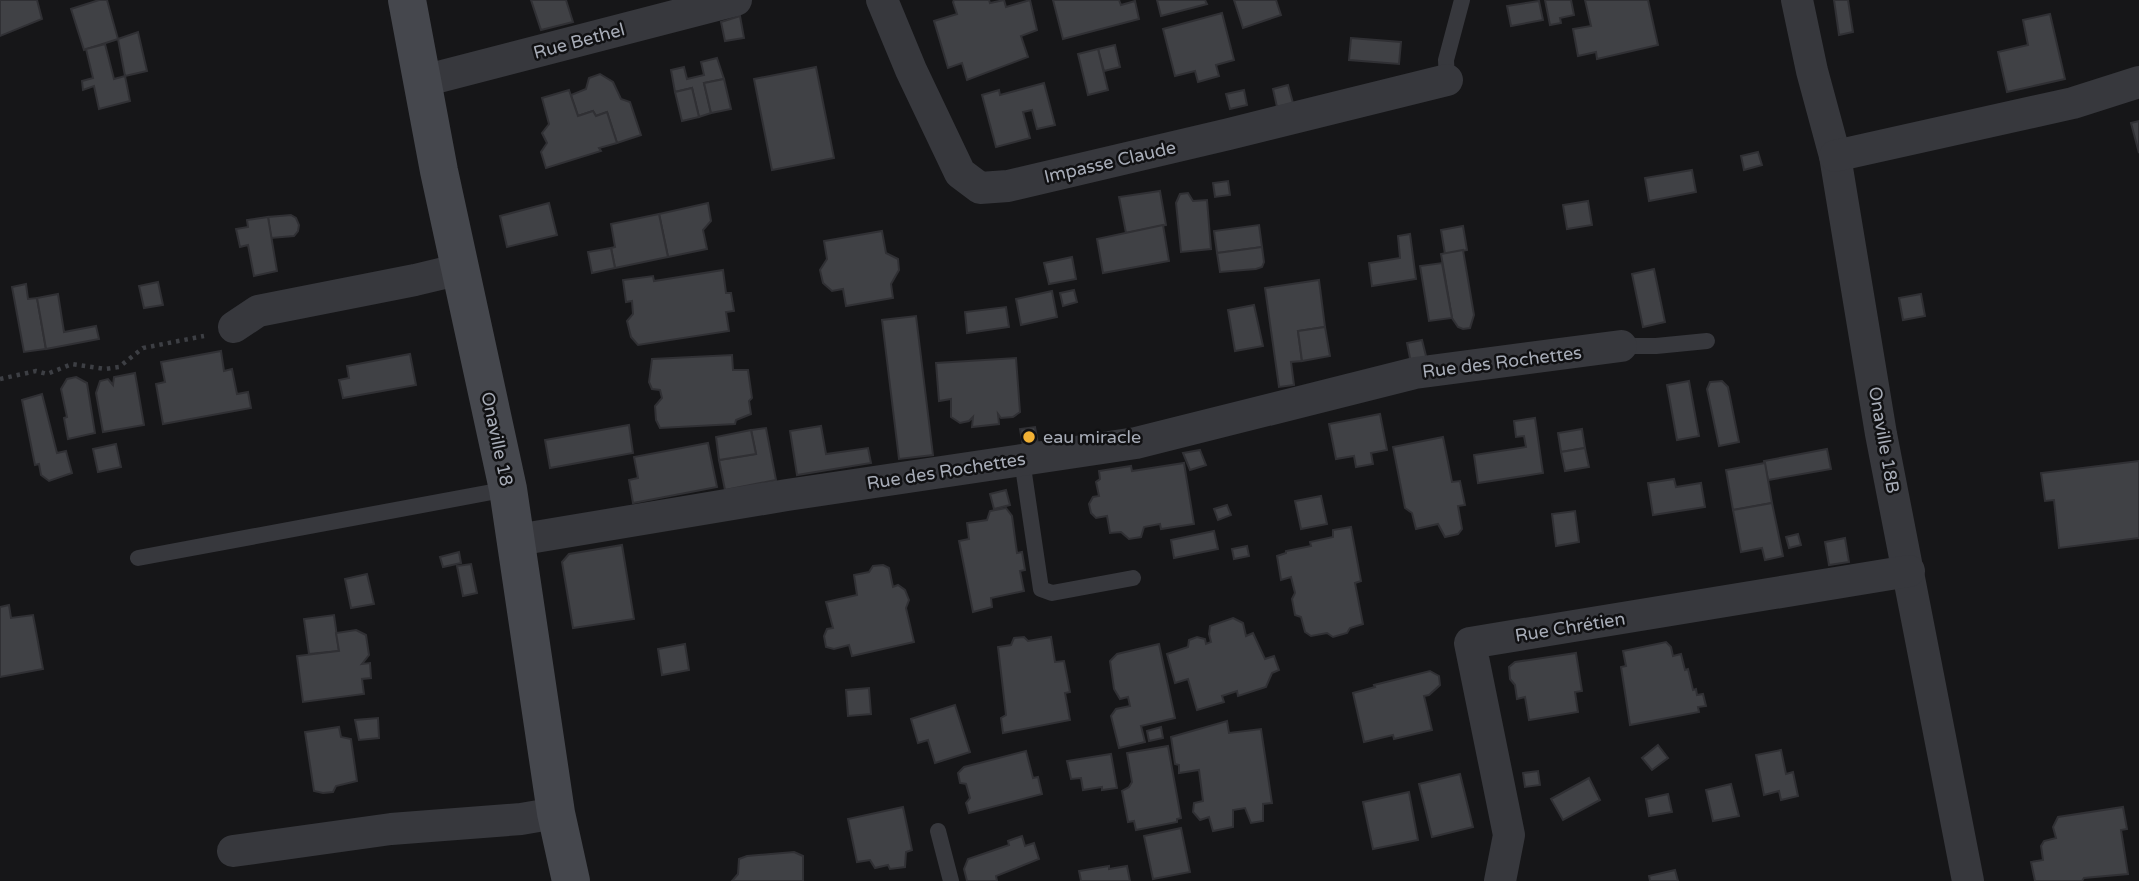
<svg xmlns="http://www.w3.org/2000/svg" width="2139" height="881" font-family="'Varela Round',sans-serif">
<rect width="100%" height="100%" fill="#161618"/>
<g fill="#404145" stroke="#303034" stroke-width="2">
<polygon points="0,0 37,0 42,19 0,36"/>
<polygon points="99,0 107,0 118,39 84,50 71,9"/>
<polygon points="531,0 566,0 573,22 541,30"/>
<polygon points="954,0 989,0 990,3 1004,0 1006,7 1030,0 1037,30 1021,36 1028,57 967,80 962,63 948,68 934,21 957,14 953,2"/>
<polygon points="1053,0 1119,0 1121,5 1135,1 1139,19 1063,39"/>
<polygon points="1157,0 1205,0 1207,4 1161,16"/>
<polygon points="1234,0 1276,0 1281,15 1243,28"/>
<polygon points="1545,0 1571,0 1574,15 1560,18 1561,23 1550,25"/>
<polygon points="1585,0 1648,0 1658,45 1597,59 1596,52 1578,56 1573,29 1591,26"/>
<polygon points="1834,0 1848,0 1853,32 1839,35"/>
<polygon points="1539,1 1543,20 1511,26 1507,6"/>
<polygon points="1222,13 1234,60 1216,65 1219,76 1198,82 1195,71 1175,76 1163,29"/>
<polygon points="2050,14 2065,79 2007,92 1998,52 2028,45 2023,20"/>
<polygon points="740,16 744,38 725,41 721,22"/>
<polygon points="138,32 147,71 125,76 118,39"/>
<polygon points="1351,38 1401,42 1399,64 1349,60"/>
<polygon points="105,44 114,79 125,76 130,101 99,109 94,86 83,90 82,81 93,78 86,49"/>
<polygon points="1115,45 1120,67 1104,71 1098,49"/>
<polygon points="1098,49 1108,90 1088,95 1078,54"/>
<polygon points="717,58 724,79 704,83 711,113 699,117 692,88 675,92 671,70 684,67 687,79 704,75 701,62"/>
<polygon points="816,67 834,158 772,170 754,79"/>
<polygon points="600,74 613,82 621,99 630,102 641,135 617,143 607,112 596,116 593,111 578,116 571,95 586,89 589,78"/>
<polygon points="724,79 731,109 711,113 704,83"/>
<polygon points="1044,83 1055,125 1037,129 1032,110 1023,112 1030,138 996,147 982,95 999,90 1000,95"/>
<polygon points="1288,85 1293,103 1277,107 1273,89"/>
<polygon points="692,88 699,117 682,121 675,92"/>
<polygon points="569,90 578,116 593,111 596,116 607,112 617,143 599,148 601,151 546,168 541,152 547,143 542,133 549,124 542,98"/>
<polygon points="1244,90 1247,105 1230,109 1226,94"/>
<polygon points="2139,121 2139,153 2131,123"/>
<polygon points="1758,152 1762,165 1744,170 1741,156"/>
<polygon points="1692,170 1696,192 1649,201 1645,178"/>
<polygon points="1228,181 1230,195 1215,197 1213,183"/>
<polygon points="1160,191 1166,225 1126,233 1119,197"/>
<polygon points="1188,193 1193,201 1207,200 1211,249 1181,252 1176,203 1180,194"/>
<polygon points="1588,201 1592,225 1567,229 1563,205"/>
<polygon points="549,203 557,235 507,247 500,216"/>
<polygon points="708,203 711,221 703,230 707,249 668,257 659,214"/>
<polygon points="659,214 668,257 615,268 611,248 615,247 611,224"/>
<polygon points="291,215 296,218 299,225 298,231 294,236 271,238 268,217"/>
<polygon points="268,217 277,271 254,276 248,245 240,247 236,229 248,227 247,220"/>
<polygon points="1163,225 1169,261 1103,273 1097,239"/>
<polygon points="1259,225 1262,247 1217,253 1214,231"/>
<polygon points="1463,226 1467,250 1445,254 1441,230"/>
<polygon points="882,231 886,253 898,259 899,270 891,284 893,298 846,306 843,289 832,291 823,283 820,270 827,259 824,241"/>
<polygon points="1410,234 1416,279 1372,286 1369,263 1400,258 1398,236"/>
<polygon points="1262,247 1264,262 1262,267 1256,269 1220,272 1217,253"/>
<polygon points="611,248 615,268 592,273 588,252"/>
<polygon points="1463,250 1474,315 1470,328 1463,329 1458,327 1452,318 1441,254"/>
<polygon points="1072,257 1076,279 1049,284 1044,263"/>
<polygon points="1442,263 1452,318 1429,321 1420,266"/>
<polygon points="1654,269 1665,322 1643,327 1632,274"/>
<polygon points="723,270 726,293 731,293 734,311 726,312 729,331 638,345 631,337 627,321 633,314 632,301 626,302 623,280 653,276 654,281"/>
<polygon points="1319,280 1325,327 1298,331 1302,361 1291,362 1294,385 1279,387 1265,288"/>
<polygon points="158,282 163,305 144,308 139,286"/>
<polygon points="26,284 28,299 37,298 46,349 24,352 12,287"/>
<polygon points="1074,290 1077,302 1063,306 1060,293"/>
<polygon points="1052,291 1057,317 1021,325 1016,299"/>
<polygon points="58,294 64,332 96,326 99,339 46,349 37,298"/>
<polygon points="1921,294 1925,316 1903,320 1899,298"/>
<polygon points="1254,305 1263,346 1235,351 1228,310"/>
<polygon points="1006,307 1009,327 967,333 965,312"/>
<polygon points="916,316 933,455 899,459 882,320"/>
<polygon points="1325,327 1330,356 1302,361 1298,331"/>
<polygon points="1422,340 1427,360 1411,363 1407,343"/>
<polygon points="221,351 224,371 232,369 237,394 248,392 251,408 163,424 156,384 165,382 161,362"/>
<polygon points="410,354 416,385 343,398 339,380 349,378 347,366"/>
<polygon points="732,355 733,370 748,370 752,398 749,401 751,414 736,420 735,424 660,428 656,420 655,406 662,398 660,390 652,389 649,382 652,359"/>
<polygon points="1016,358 1020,412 1013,417 1001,418 998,414 999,424 972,427 973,417 969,421 960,423 951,417 951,399 939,401 936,363"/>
<polygon points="135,373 144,425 103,432 96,393 100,381 108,379 113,385 114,377"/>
<polygon points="76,377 87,383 95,433 68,439 64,418 67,417 61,389 67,379"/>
<polygon points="1689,381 1699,436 1677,440 1667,385"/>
<polygon points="1722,381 1728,387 1739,442 1719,446 1707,389 1710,382"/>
<polygon points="42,394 57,453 66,451 72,473 49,481 41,475 39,464 35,465 22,400"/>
<polygon points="1380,414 1387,450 1371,453 1373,464 1356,467 1354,456 1336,459 1329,424"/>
<polygon points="1535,418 1543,473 1478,483 1474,455 1526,447 1524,436 1516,437 1514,421"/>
<polygon points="629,425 633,453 550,468 545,440"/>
<polygon points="821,426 826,454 868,448 871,463 797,475 790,431"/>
<polygon points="1035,427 1038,444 1023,446 1020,429"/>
<polygon points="766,428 776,480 725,490 719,460 756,454 751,430"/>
<polygon points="1582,429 1585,448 1561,452 1558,433"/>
<polygon points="751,430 756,454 719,460 716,437"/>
<polygon points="1443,437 1452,482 1460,481 1465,505 1458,506 1462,529 1458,534 1445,537 1438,524 1416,529 1412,513 1405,508 1393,447"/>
<polygon points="708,443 717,487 633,503 629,480 638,478 634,457"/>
<polygon points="116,444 121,467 98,472 93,449"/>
<polygon points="1585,448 1589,467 1565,471 1561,452"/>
<polygon points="1827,449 1831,469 1768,480 1764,461"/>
<polygon points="1200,450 1206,465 1190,470 1183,453"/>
<polygon points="2139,461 2139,538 2059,548 2054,500 2045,501 2041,473"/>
<polygon points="1184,463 1194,524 1161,529 1160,524 1144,527 1141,537 1129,539 1121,532 1110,533 1107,516 1096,518 1091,513 1089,504 1093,497 1099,496 1096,482 1100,479 1099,471 1131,466 1132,471"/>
<polygon points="1765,463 1772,503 1733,510 1726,470"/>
<polygon points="1674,479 1676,487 1701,483 1705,507 1653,515 1648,483"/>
<polygon points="1006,490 1010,505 994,509 990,494"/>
<polygon points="1321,496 1327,524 1301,529 1295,501"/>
<polygon points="1772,503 1783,556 1765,560 1762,548 1741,552 1733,510"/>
<polygon points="1227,505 1231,515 1218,520 1214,509"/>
<polygon points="1006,508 1012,516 1017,553 1022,552 1025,570 1020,571 1024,591 991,598 992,607 973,612 959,541 969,539 967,523 987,520 990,511"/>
<polygon points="1575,511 1579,542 1556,546 1552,514"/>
<polygon points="1351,527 1361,581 1355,583 1363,624 1350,628 1347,633 1333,637 1327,633 1311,636 1305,632 1301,617 1295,615 1292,599 1295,593 1291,577 1281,580 1277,556 1286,553 1286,551 1311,546 1310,542 1333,537 1333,530"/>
<polygon points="1214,531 1218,549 1174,558 1171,540"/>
<polygon points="1798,534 1801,545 1789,548 1786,537"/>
<polygon points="1845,538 1849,562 1829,565 1825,542"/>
<polygon points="622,545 634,619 573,628 562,562 569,554"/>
<polygon points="1247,546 1249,556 1234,559 1232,549"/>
<polygon points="459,552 461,563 443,567 440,557"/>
<polygon points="471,564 477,593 463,596 457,566"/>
<polygon points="883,565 889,568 893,587 898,585 905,590 909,600 906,608 914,642 852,656 849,645 834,649 826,647 824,636 827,629 833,628 826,602 857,595 854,575 869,572 873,566"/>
<polygon points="367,574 374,604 351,608 345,579"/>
<polygon points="9,605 11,618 33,615 43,669 0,677 0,607"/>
<polygon points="334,615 339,651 309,654 304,619"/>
<polygon points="1233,618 1243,623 1246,636 1253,633 1265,659 1274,656 1279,670 1272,673 1266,687 1238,696 1237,691 1222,696 1224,702 1197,710 1188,679 1175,683 1167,654 1188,647 1189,640 1197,637 1205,639 1206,644 1211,642 1209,634 1210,626"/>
<polygon points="356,630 366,635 369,655 362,664 370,663 371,678 362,679 364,694 303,702 297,656 339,651 336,633"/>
<polygon points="1024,637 1028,641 1051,637 1055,662 1064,661 1070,692 1065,693 1070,720 1003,733 1001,718 1006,715 998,647 1011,645 1014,638"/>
<polygon points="1666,642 1671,647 1673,656 1681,654 1685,670 1688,669 1693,690 1696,689 1697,695 1703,694 1706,706 1698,707 1699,712 1630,725 1621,667 1626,666 1623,651"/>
<polygon points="685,644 689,670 662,675 658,649"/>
<polygon points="1159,644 1175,718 1141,726 1145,742 1119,748 1111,716 1116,709 1130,706 1128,697 1120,699 1114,689 1110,661 1117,654"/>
<polygon points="1576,653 1582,691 1575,692 1578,712 1529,720 1525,697 1517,699 1515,685 1510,679 1509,667 1515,662"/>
<polygon points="1430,671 1439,676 1440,685 1429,695 1424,696 1432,730 1394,739 1393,735 1364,742 1353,693 1375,687 1374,685"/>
<polygon points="869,688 871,714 848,716 846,690"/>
<polygon points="955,705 970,752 935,763 928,740 918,743 911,719"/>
<polygon points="378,718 379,738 359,740 355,720"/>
<polygon points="1227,721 1229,733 1261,729 1272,803 1263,804 1263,821 1251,823 1245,808 1233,810 1233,827 1213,831 1209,817 1200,820 1193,812 1194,803 1203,801 1199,770 1179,773 1179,765 1175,764 1171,737"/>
<polygon points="339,727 341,737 351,739 357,781 336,786 333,792 323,793 314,791 305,732"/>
<polygon points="1161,727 1163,738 1149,741 1147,731"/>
<polygon points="1658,745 1668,758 1652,770 1642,758"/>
<polygon points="1168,746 1181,818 1177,819 1177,822 1136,830 1134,821 1128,822 1122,791 1129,787 1132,782 1127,753"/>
<polygon points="1781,750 1786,774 1793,772 1798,796 1781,800 1779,791 1764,795 1756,755"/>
<polygon points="1026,751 1033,778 1038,777 1042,794 969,813 966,803 970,798 966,784 960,783 958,773 964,767"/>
<polygon points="1111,754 1117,788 1102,790 1102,787 1083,790 1081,778 1071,779 1067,761"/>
<polygon points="1538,771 1540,785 1525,787 1523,773"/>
<polygon points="1460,774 1473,827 1432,837 1419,784"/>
<polygon points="1589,778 1600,800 1563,820 1551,799"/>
<polygon points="1731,784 1739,816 1713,821 1706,790"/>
<polygon points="1409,792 1418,840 1373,849 1363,802"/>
<polygon points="1668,794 1672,812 1649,816 1646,799"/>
<polygon points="903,807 912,850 906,852 905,867 890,869 888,865 875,868 870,860 857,862 848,819"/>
<polygon points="2123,807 2127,829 2121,830 2128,874 2084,878 2082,881 2035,881 2031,862 2043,860 2041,846 2044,841 2056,838 2053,827 2058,817"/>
<polygon points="1181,828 1190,872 1153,879 1144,836"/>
<polygon points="1022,836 1025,846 1034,843 1039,859 996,876 997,881 967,881 964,869 968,859 1009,845 1008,841"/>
<polygon points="794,852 803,856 803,881 732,881 738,874 739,859 747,856"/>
<polygon points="1109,866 1109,869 1127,866 1130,881 1081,881 1079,871"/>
<polygon points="1675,870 1678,881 1650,881 1649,876"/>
</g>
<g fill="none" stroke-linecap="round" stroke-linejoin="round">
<polyline stroke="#3d3f44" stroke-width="4.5" stroke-dasharray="3.5 5" stroke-linecap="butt" points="0,379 36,371 47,374 72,364 105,369 119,367 143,348 204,336"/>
<g stroke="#37383d" stroke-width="16">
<polyline points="1447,80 1446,60 1462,0"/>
<polyline points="1621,346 1656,346 1707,341"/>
<polyline points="1022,460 1041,589 1052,593 1133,578"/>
<polyline points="138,558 508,489"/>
<polyline points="938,831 951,881"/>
</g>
<g stroke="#37383d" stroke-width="32">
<polyline points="882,0 911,70 960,173 980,188 1008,186 1229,134 1447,80"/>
<polyline points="1797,0 1812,71 1835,156 1881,434 1968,881"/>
<polyline points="423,81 736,0"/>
<polyline points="1835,156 2073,103 2139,82"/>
<polyline points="234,327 258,311 415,280 461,269"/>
<polyline points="517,540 787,495 1136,443 1415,373 1621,346"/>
<polyline points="233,851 391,829 521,819 556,813"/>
<polyline points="1500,881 1509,835 1470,643 1909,571"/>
</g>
<polyline stroke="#45474d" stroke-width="38" points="407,0 439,171 508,489 556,813 571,881"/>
</g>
<circle fill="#f2b134" stroke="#111113" stroke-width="2.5" cx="1029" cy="437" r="7"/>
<g text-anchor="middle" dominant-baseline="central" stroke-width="5" stroke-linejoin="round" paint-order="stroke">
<g font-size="18" fill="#a8adb8" stroke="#111113">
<text transform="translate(579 41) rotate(-15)">Rue Bethel</text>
<text transform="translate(1110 162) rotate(-13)">Impasse Claude</text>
<text transform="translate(1502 362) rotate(-7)">Rue des Rochettes</text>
<text transform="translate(497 439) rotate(78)">Onaville 18</text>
<text transform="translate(1884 440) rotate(80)">Onaville 18B</text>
<text transform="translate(946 471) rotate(-9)">Rue des Rochettes</text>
<text transform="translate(1570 627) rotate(-9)">Rue Chrétien</text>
</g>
<g font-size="18" fill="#a8adb8" stroke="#111113" text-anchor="start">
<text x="1043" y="437">eau miracle</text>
</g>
</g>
</svg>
